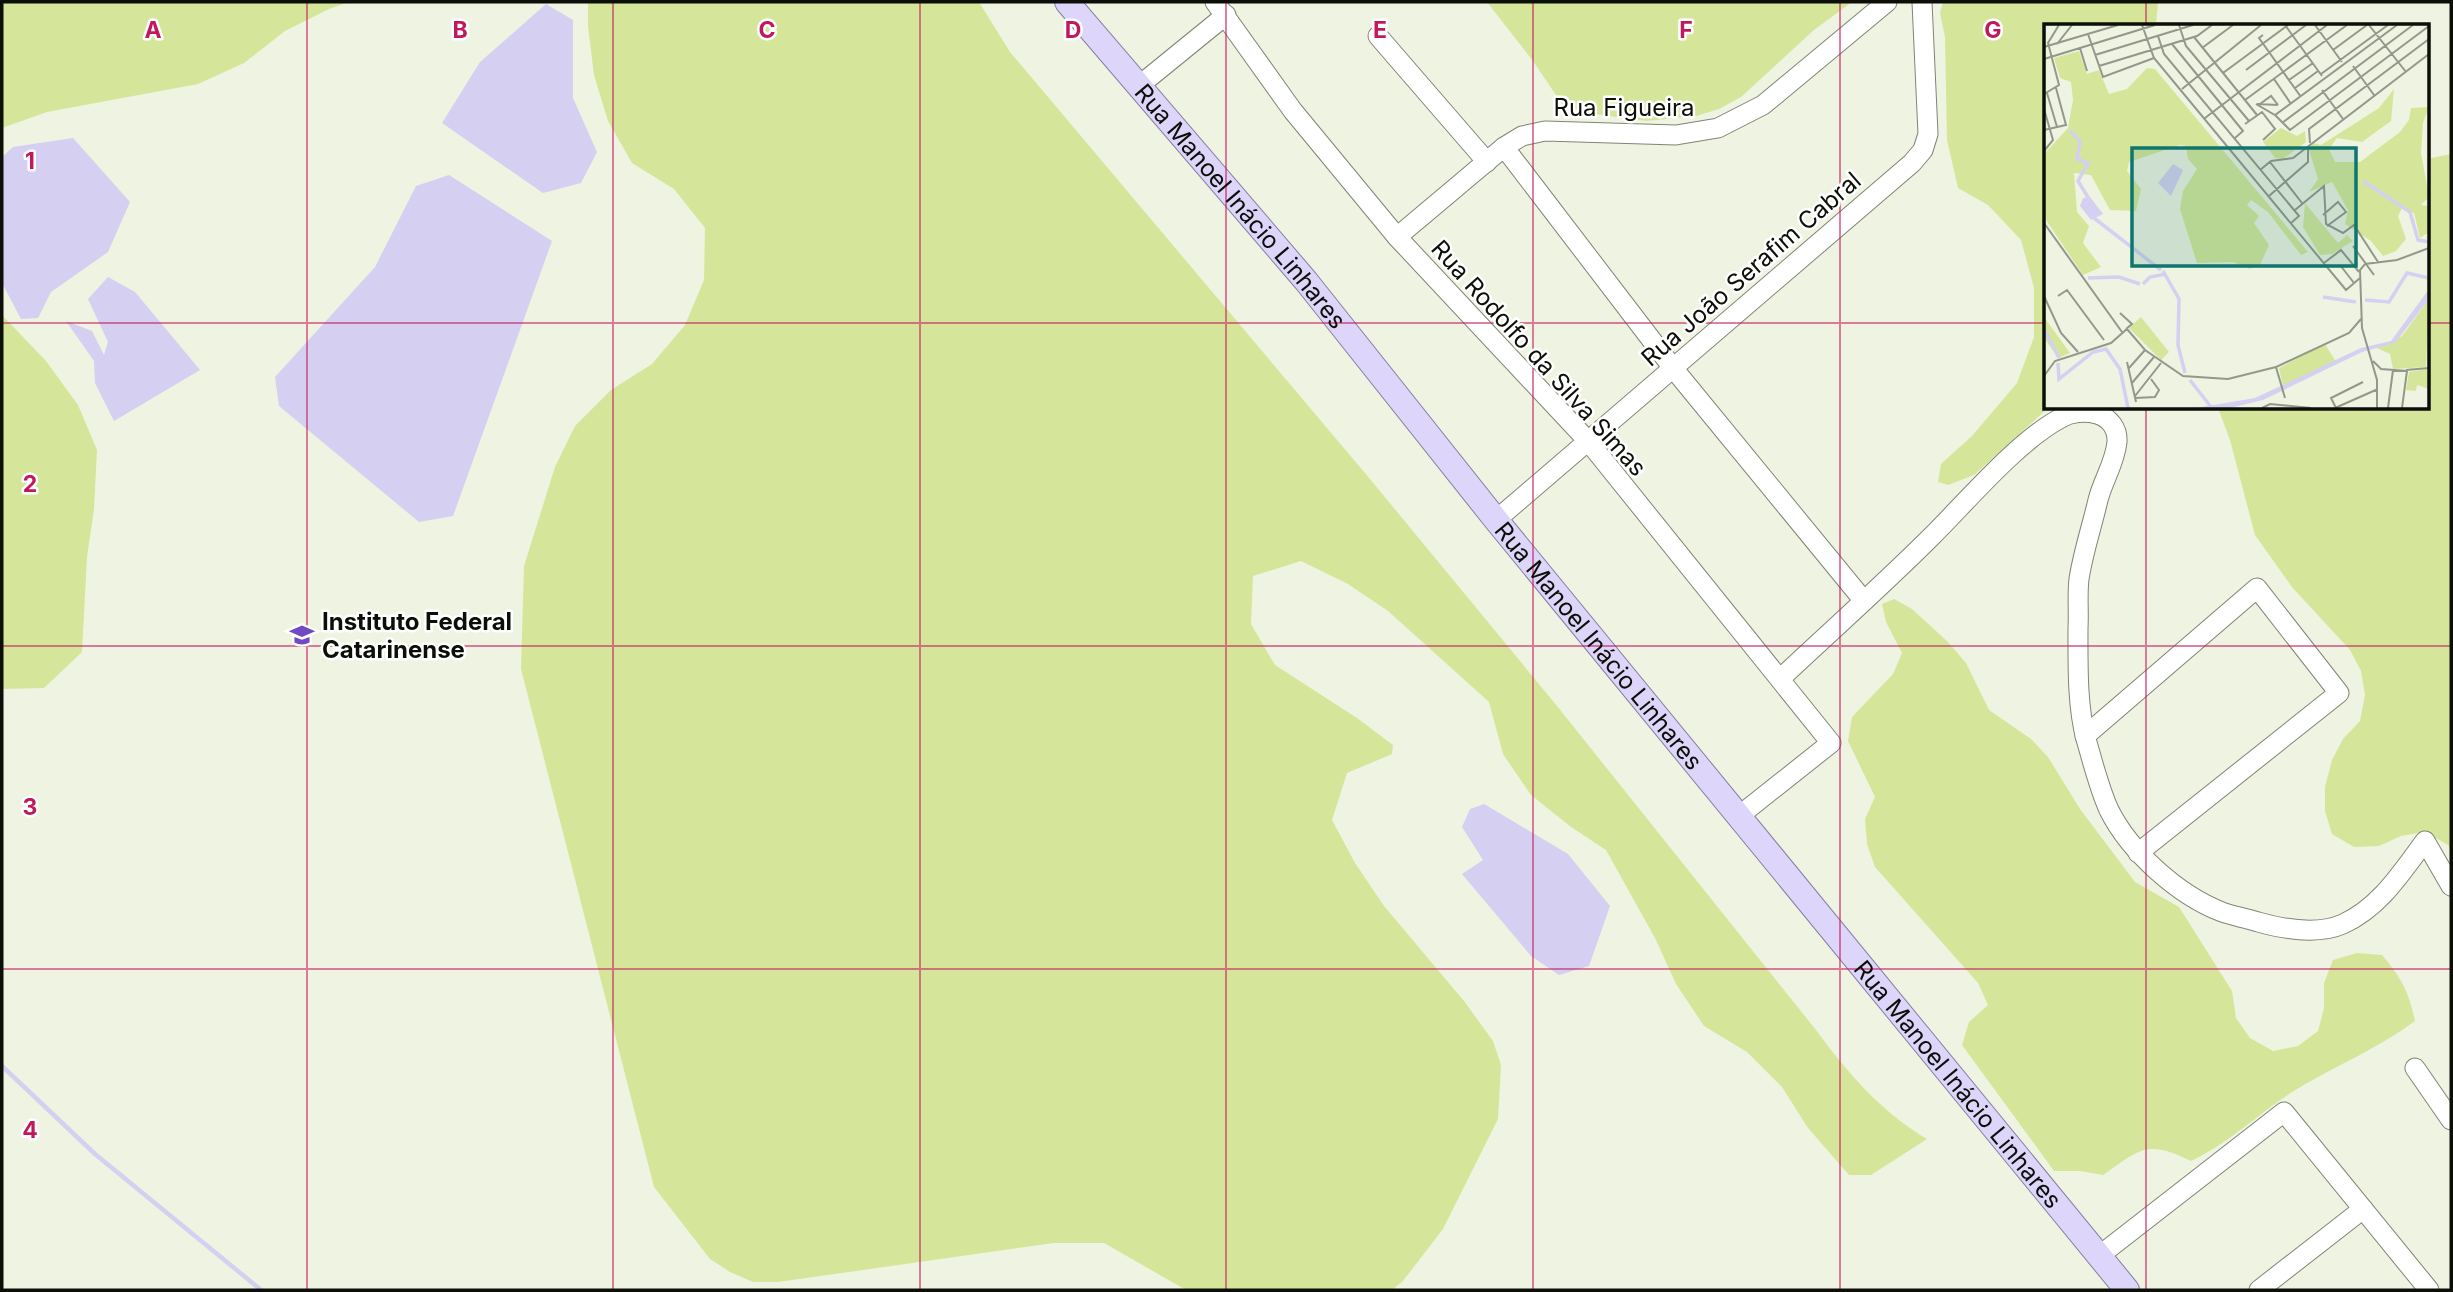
<svg xmlns="http://www.w3.org/2000/svg" width="2453" height="1292" font-family="Inter,sans-serif">
<rect width="100%" height="100%" fill="#eff3e2"/>
<g fill="#d5e69a">
<polygon points="2,2 349,2 329,9 285,31 244,63 198,84 47,112 2,128"/>
<path d="M 588,2 L 979,2 L 1010,52 L 1370,479 L 1557,706 L 1816,1030 C 1848,1073 1880,1111 1927,1139 L 1871,1175 L 1849,1175 L 1808,1128 L 1782,1087 L 1747,1052 L 1704,1026 L 1676,984 L 1655,938 L 1606,850 L 1571,827 L 1531,795 L 1503,754 L 1489,702 L 1388,611 L 1348,584 L 1301,561 L 1253,576 L 1251,624 L 1275,665 L 1357,718 L 1393,745 L 1392,754 L 1347,773 L 1332,820 L 1355,863 L 1384,906 L 1464,1001 L 1493,1041 L 1501,1065 L 1498,1119 L 1443,1229 L 1403,1281 L 1392,1290 L 1186,1290 L 1104,1243 L 1054,1243 L 778,1282 L 753,1282 L 730,1272 L 710,1259 L 654,1187 L 521,669 L 524,566 L 555,467 L 575,426 L 611,390 L 652,364 L 685,325 L 704,280 L 705,228 L 674,189 L 632,163 L 608,121 L 594,75 L 588,26 Z"/>
<polygon points="1487,2 1852,2 1814,30 1741,97 1719,109 1696,116 1646,121 1588,113 1562,104 1533,61"/>
<polygon points="1943,2 2158,2 2156,26 2045,26 2045,408 2048,408 1974,475 1948,485 1938,482 1941,464 1972,436 2017,383 2034,337 2034,288 2021,240 1988,205 1958,188 1947,140 1945,37 1940,13"/>
<polygon points="2451,154 2451,850 2448,845 2425,832 2401,836 2379,846 2354,847 2332,834 2325,811 2325,787 2332,760 2343,739 2360,721 2365,695 2361,671 2350,650 2292,587 2255,535 2230,440 2218,408 2427,408 2427,159"/>
<polygon points="2,315 46,361 78,405 97,450 94,509 87,557 82,652 44,688 2,689"/>
<path d="M 1894,599 L 1912,609 L 1948,642 L 1966,663 L 1989,710 L 2031,739 L 2048,757 L 2080,809 L 2135,882 L 2179,907 L 2232,991 L 2236,1018 L 2250,1038 L 2273,1051 L 2298,1046 L 2318,1031 L 2324,1008 L 2324,983 L 2333,960 L 2357,953 L 2382,955 C 2401,977 2409,992 2415,1021 C 2376,1050 2330,1068 2289,1094 C 2256,1116 2227,1144 2191,1161 C 2147,1139 2140,1149 2103,1175 L 2080,1171 L 2054,1171 L 1962,1045 L 1969,1022 L 1988,1005 L 1978,983 L 1875,867 L 1867,844 L 1865,819 L 1875,797 L 1848,741 L 1852,717 L 1893,674 L 1902,653 L 1886,622 L 1882,604 Z"/>
</g>
<g fill="#d5cff1">
<polygon points="546,4 573,20 573,98 597,152 581,183 543,193 442,123 480,62"/>
<polygon points="73,138 130,202 108,252 51,292 38,318 21,319 2,283 2,157 13,147"/>
<polygon points="449,175 552,241 453,516 419,522 279,406 275,377 375,267 416,186"/>
<polygon points="108,277 135,292 200,370 114,421 95,383 94,361 66,321 92,331 104,355 108,342 88,299"/>
<polygon points="1484,804 1568,854 1610,906 1589,966 1559,975 1531,956 1462,874 1483,860 1462,827 1470,809"/>
</g>
<g fill="none" stroke-linecap="round" stroke-linejoin="round">
<polyline stroke="#d5cff1" stroke-width="4.5" points="2,1066 95,1154 261,1290"/>
<g stroke="#808474" stroke-width="21">
<g id="minor">
<polyline points="1215,2 1293,111 1397,237 1588,441 1831,743 1739,816"/>
<polyline points="1378,36 1487,162"/>
<polyline points="1140,85 1226,15"/>
<polyline points="1504,147 1673,368 1864,601"/>
<polyline points="1397,237 1504,147 1522,136 1545,131 1676,135 1718,128 1763,105 1887,2"/>
<polyline points="1496,520 1912,163 1923,150 1928,134 1922,2"/>
<path d="M 1780,679 C 1831,631 1884,584 1933,535 C 1968,500 2019,440 2061,418 C 2071,412 2085,411 2097,414 C 2110,418 2118,429 2117,442 C 2115,463 2103,480 2098,500 C 2092,526 2083,553 2079,579 C 2077,595 2079,612 2078,628 C 2078,663 2077,706 2086,739 C 2093,763 2099,788 2109,810 C 2130,852 2178,895 2222,912 C 2233,916 2246,918 2258,922 C 2283,929 2318,935 2343,924 C 2380,907 2401,873 2425,841 L 2451,886"/>
<polyline points="2085,736 2257,588 2339,693 2138,853"/>
<polyline points="2415,1068 2451,1120"/>
<polyline points="2099,1256 2284,1112 2429,1290"/>
<polyline points="2259,1290 2363,1209"/>
</g>
</g>
<g stroke="#867ea3" stroke-width="26">
<g id="major">
<path id="s1" d="M 1067,2 L 1306,281 L 1496,520 L 2127,1290"/>
</g>
</g>
<use href="#minor" stroke="#fff" stroke-width="19"/>
<use href="#major" stroke="#ded6fa" stroke-width="24"/>
</g>
<path fill="none" stroke="#c2185b" stroke-width="2" stroke-opacity="0.55" d="M 307,2 L 307,1290M 613,2 L 613,1290M 920,2 L 920,1290M 1226,2 L 1226,1290M 1533,2 L 1533,1290M 1840,2 L 1840,1290M 2146,2 L 2146,26M 2,323 L 2045,323M 2427,323 L 2451,323M 2146,408 L 2146,1290M 2,646 L 2451,646M 2,969 L 2451,969"/>
<defs>
<g id="university-bare" transform="scale(1.89)"><path d="M0-5L7-2L0 1L-7-2ZM-4 1L0 2.5L4 1V4Q0 6-4 4Z" fill="#714ac3" stroke="#fff" stroke-width="2.5" paint-order="stroke"/></g>
</defs>
<g fill-rule="evenodd">
<use href="#university-bare" x="302" y="635"/>
</g>
<g text-anchor="middle" dominant-baseline="central" stroke-width="5" stroke-linejoin="round" paint-order="stroke">
<g font-size="24" fill="#0c0e08" stroke="#fff">
<text x="1624" y="107">Rua Figueira</text>
<text stroke="none"><textPath href="#s1" startOffset="268">Rua Manoel Inácio Linhares</textPath></text>
<text transform="translate(1751 269) rotate(-41)">Rua João Serafim Cabral</text>
<text transform="translate(1539 358) rotate(48)">Rua Rodolfo da Silva Simas</text>
<text stroke="none"><textPath href="#s1" startOffset="835">Rua Manoel Inácio Linhares</textPath></text>
<text stroke="none"><textPath href="#s1" startOffset="1402">Rua Manoel Inácio Linhares</textPath></text>
</g>
<g font-size="24" font-weight="bold" fill="#0c0e08" stroke="#fff" text-anchor="start">
<text x="322" y="621">Instituto Federal<tspan x="322" dy="28">Catarinense</tspan></text>
</g>
</g>
<g transform="translate(2044 24)">
<rect width="385" height="385" fill="#eff3e2"/>
<path d="M 35,27 L 43,50 L 55,46 L 65,70 L 83,65 L 103,44 L 111,45 L 264,228 L 257,231 L 224,188 L 207,176 L 203,181 L 215,192 L 210,199 L 225,221 L 216,241 L 206,245 L 189,238 L 153,239 L 136,185 L 139,167 L 153,145 L 144,135 L 142,122 L 136,121 L 85,138 L 83,147 L 97,165 L 92,187 L 66,186 L 47,151 L 30,149 L 33,188 L 45,202 L 39,219 L 57,243 L 39,251 L 0,193 L 0,130 L 24,104 L 29,76 L 27,58 L 16,54 L 10,34 ZM 350,65 L 347,97 L 318,118 L 293,114 L 285,125 L 291,138 L 316,138 L 356,108 L 365,96 L 367,84 L 385,83 L 379,99 L 377,129 L 385,173 L 377,181 L 385,182 L 385,208 L 376,214 L 370,189 L 358,184 L 354,192 L 362,215 L 352,227 L 339,232 L 327,217 L 301,200 L 304,186 L 288,158 L 265,168 L 274,155 L 265,126 L 269,119 L 277,121 L 335,84 ZM 237,104 L 253,112 L 261,107 L 262,118 L 239,135 L 231,134 L 219,118 ZM 261,179 L 294,219 L 303,211 L 309,217 L 288,230 L 276,231 L 259,203 ZM 385,275 L 382,343 L 349,345 L 346,330 L 333,324 L 358,312 ZM 0,293 L 26,329 L 14,334 L 11,329 L 0,314 ZM 97,293 L 125,328 L 117,336 L 85,304 ZM 281,320 L 292,338 L 239,363 L 235,344 ZM 383,345 L 385,365 L 373,361 L 372,367 L 362,366 L 365,348 Z" fill="#d5e69a"/>
<path d="M 129,140 L 139,146 L 127,172 L 114,159 ZM 46,173 L 59,190 L 47,196 L 36,182 L 39,174 ZM 385,265 L 385,275 L 351,319 L 318,328 L 219,376 L 186,384 L 152,384 L 211,374 L 317,324 L 347,317 Z" fill="#d5cff1"/>
<path fill="none" stroke="#d5cff1" stroke-width="3.5" d="M 26,106 L 36,118 L 33,135 L 44,139 L 34,157 L 45,175M 319,157 L 366,188 L 374,216 L 385,218M 50,194 L 117,246M 119,247 L 135,275 L 134,321 L 141,349M 44,254 L 75,253 L 96,260M 99,260 L 106,253 L 122,250M 279,273 L 312,278M 321,276 L 345,278 L 363,249 L 385,254M 0,305 L 15,334M 14,339 L 15,355 L 49,328 L 62,325 L 76,345 L 84,384M 146,356 L 167,383"/>
<path fill="none" stroke="#94978b" stroke-width="2" d="M 98,1 L 110,34 L 302,266 L 316,254M 135,1 L 142,22 L 205,97M 241,1 L 278,52M 271,1 L 298,38M 325,1 L 362,48M 44,10 L 59,53 L 110,34M 219,11 L 215,14 L 257,73M 114,12 L 120,30 L 255,192 L 247,199M 150,13 L 213,91M 13,20 L 28,1M 128,20 L 199,107 L 191,114M 0,23 L 74,1M 36,24 L 43,47M 158,24 L 189,1M 289,26 L 323,1M 51,31 L 149,1M 0,35 L 111,1M 55,42 L 153,12 L 168,1M 309,42 L 330,71M 202,46 L 262,1M 179,49 L 244,1M 277,50 L 344,1M 230,55 L 247,80M 245,56 L 269,39M 251,64 L 274,47M 138,65 L 217,1M 278,66 L 299,95M 3,69 L 13,103M 0,70 L 15,61 L 4,19 L 15,1M 201,76 L 303,1M 212,80 L 231,91 L 353,1M 213,80 L 234,81M 216,80 L 227,72 L 234,81M 0,85 L 9,116 L 0,127M 231,91 L 246,106 L 385,2M 161,94 L 283,1M 238,99 L 369,1M 201,100 L 218,88 L 231,105 L 219,116M 0,106 L 22,101 L 12,64M 266,119 L 265,105 L 385,15M 226,138 L 258,179M 216,146 L 227,137 L 249,134 L 385,30M 225,172 L 264,138 L 264,122M 251,186 L 280,162 L 282,200 L 299,209 L 310,201 L 334,238M 279,191 L 294,178 L 302,188 L 283,202M 0,199 L 78,308M 309,222 L 330,251M 280,239 L 297,226 L 315,248M 296,241 L 310,259M 0,272 L 17,309 L 34,328M 14,272 L 23,266 L 60,316M 76,289 L 88,300 L 82,305M 329,337 L 337,345 L 363,347 L 358,384M 83,338 L 92,378M 85,344 L 101,326M 362,346 L 385,344M 0,352 L 11,337 L 67,319 L 83,305 L 101,326 L 139,352 L 184,355 L 232,343M 88,359 L 110,333M 91,372 L 117,339M 91,374 L 111,373 L 115,366 L 107,355M 241,374 L 232,343 L 305,309 L 317,295M 218,384 L 226,380 L 267,384M 291,384 L 334,365M 292,384 L 287,374 L 319,358M 333,384 L 333,356 L 318,304 L 316,246 L 321,240 L 353,236 L 385,224M 344,384 L 349,346"/>
<path fill="#0f766e" fill-opacity="0.15" stroke="#0f766e" stroke-width="3.5" d="M 88,124 L 312,124 L 312,242 L 88,242 Z"/>
<rect width="385" height="385" fill="none" stroke="#0c0e08" stroke-width="3.5"/>
</g>
<g font-size="23" text-anchor="middle" font-weight="bold" fill="#c2185b" stroke="#fff" stroke-width="5" stroke-linejoin="round" paint-order="stroke">
<text x="153" y="38">A</text>
<text x="460" y="38">B</text>
<text x="767" y="38">C</text>
<text x="1073" y="38">D</text>
<text x="1380" y="38">E</text>
<text x="1686" y="38">F</text>
<text x="1993" y="38">G</text>
<text x="30" y="169">1</text>
<text x="30" y="492">2</text>
<text x="30" y="815">3</text>
<text x="30" y="1138">4</text>
</g>
<rect width="2453" height="1292" fill="none" stroke="#0c0e08" stroke-width="7"/>
</svg>
